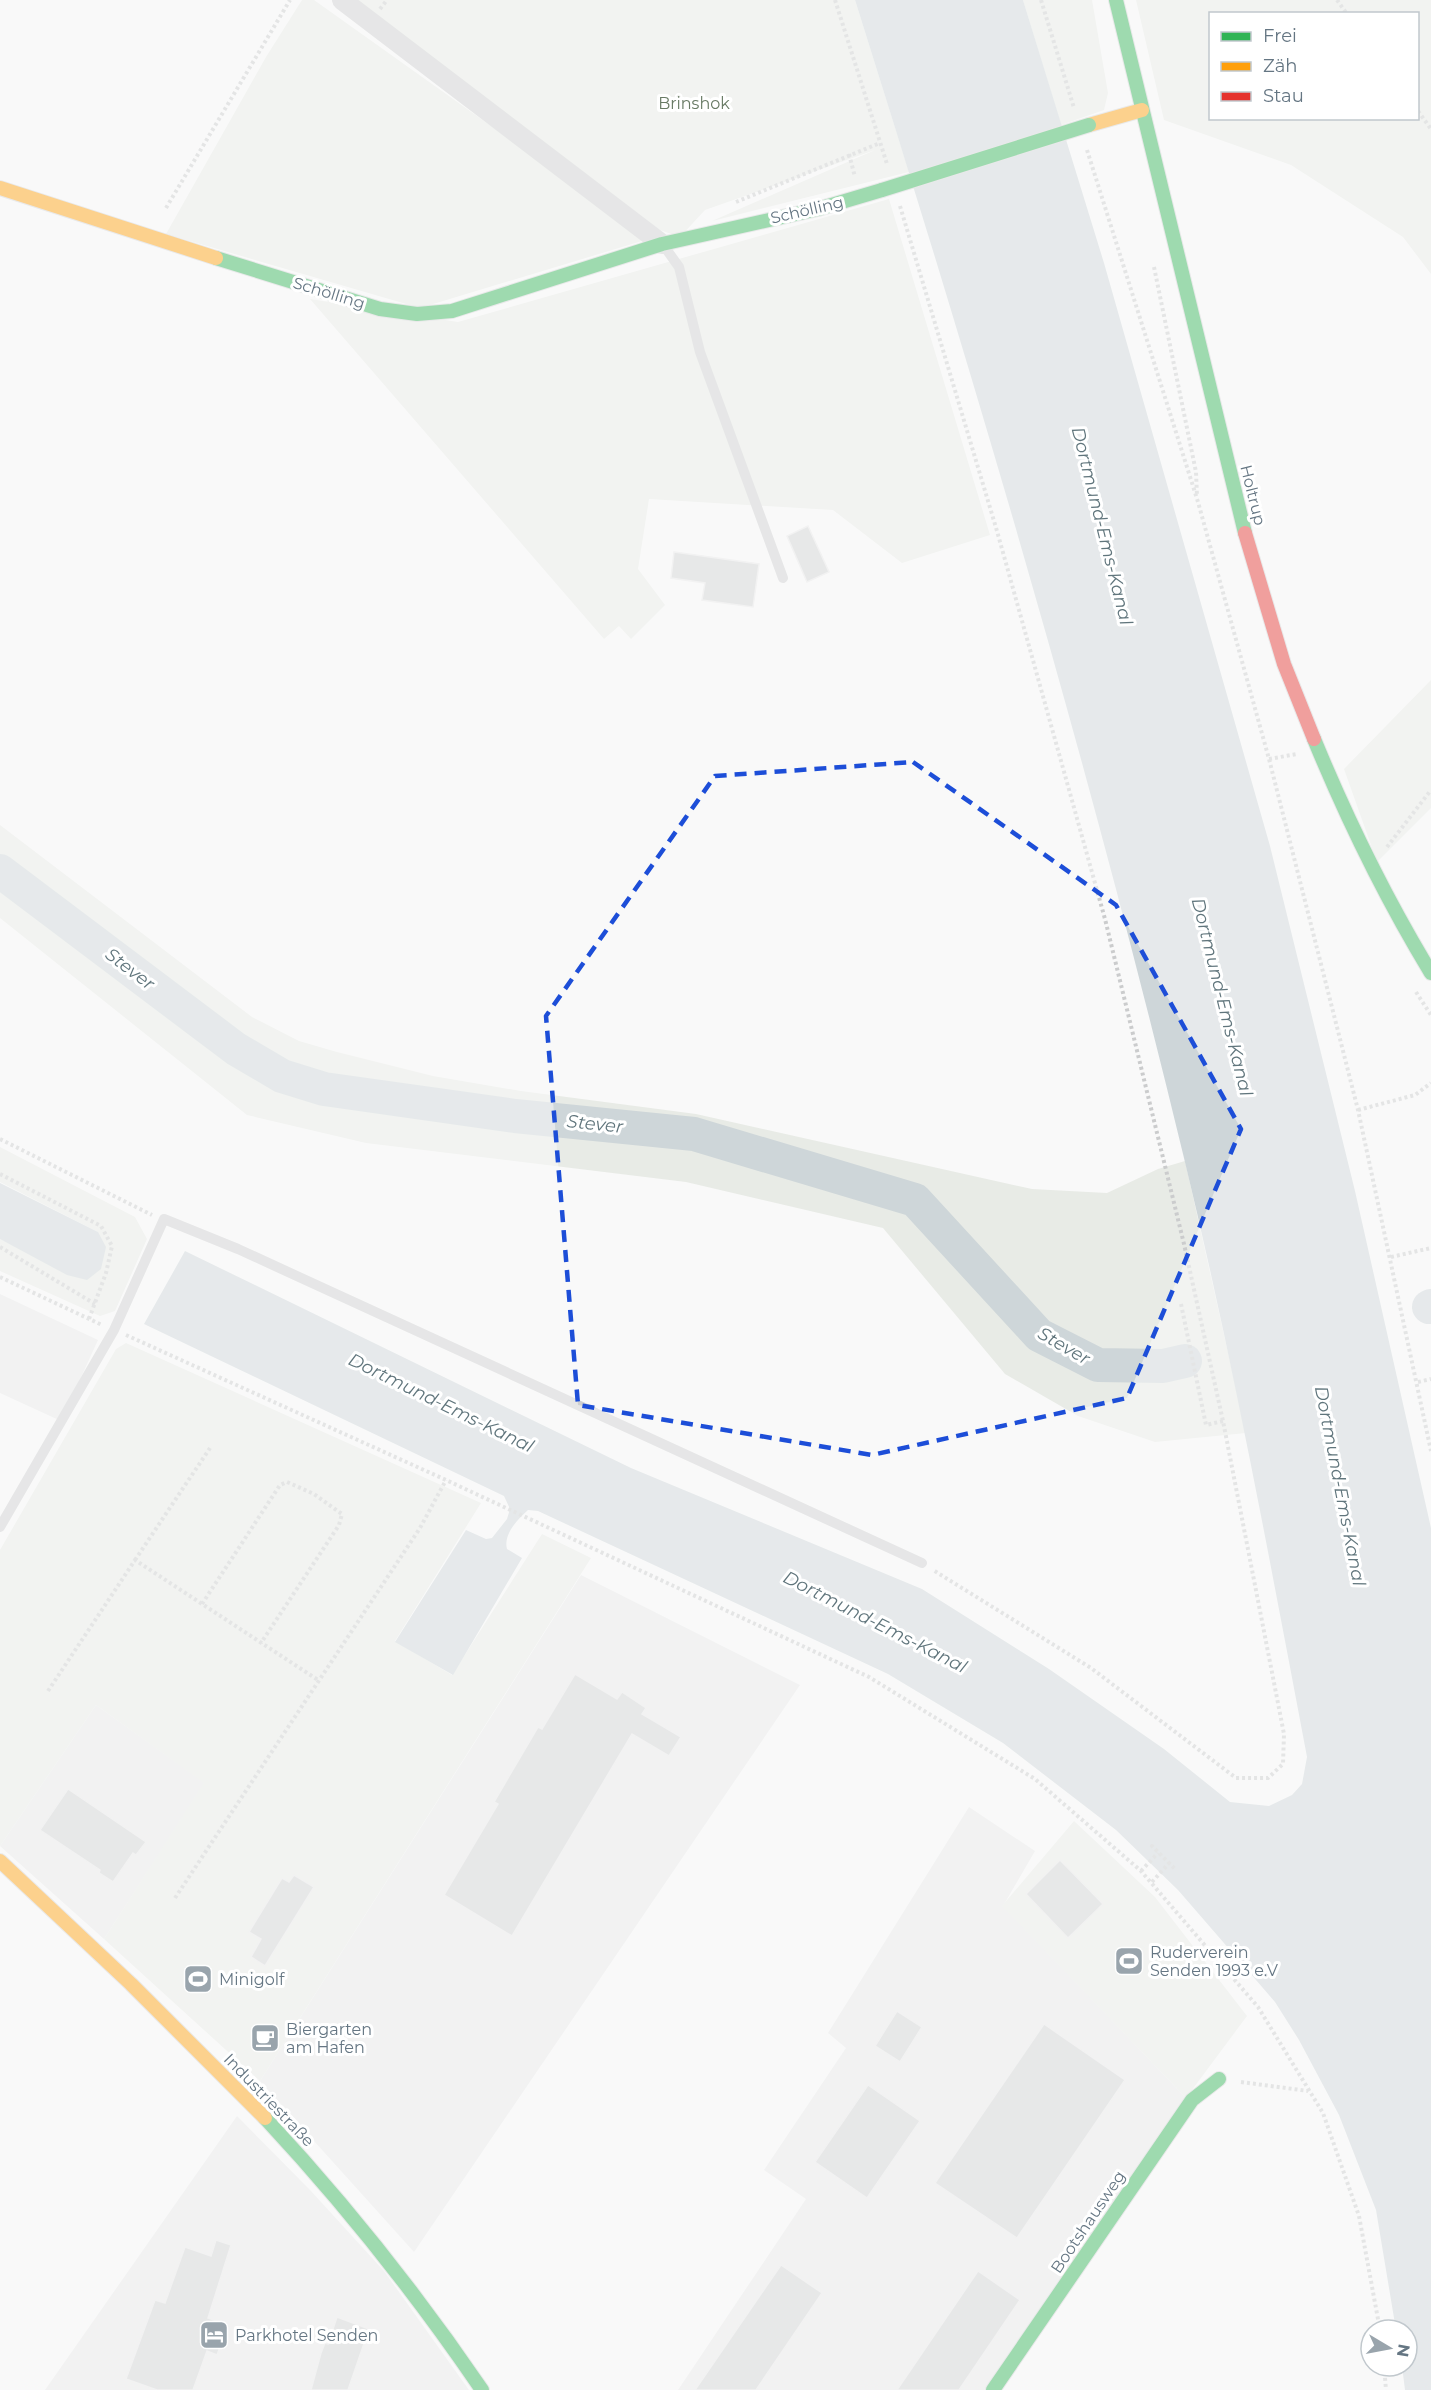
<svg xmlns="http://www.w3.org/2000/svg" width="1431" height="2390" font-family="Montserrat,sans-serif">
<rect width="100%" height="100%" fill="#f9f9f9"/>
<g fill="#e8e9e9">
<polygon points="0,1294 98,1340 61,1421 0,1393"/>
<polygon points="581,1575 800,1685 414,2252 260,2081"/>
<polygon points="96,1705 205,1783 104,1939 0,1846"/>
<polygon points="969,1807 1035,1851 1003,1906 1186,2098 985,2390 678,2390 806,2199 764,2170 846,2048 828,2033"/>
<polygon points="237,2116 311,2191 384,2271 469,2390 45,2390"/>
</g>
<g fill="#e8ebe6" fill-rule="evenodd">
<polygon points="302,0 314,0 637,230 642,241 420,308 166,234 266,57"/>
<polygon points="356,0 855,0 909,172 712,221 875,150 705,210 680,237 660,230"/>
<polygon points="1023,0 1092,0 1108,93 1104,110 1061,125"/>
<path d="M 1136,0 L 1431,0 L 1431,274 L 1403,237 L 1291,165 L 1164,120 ZM 1210,14 L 1418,14 L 1418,118 L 1210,118 Z"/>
<polygon points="889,199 990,535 902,563 833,510 649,499 638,569 665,605 631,639 619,626 604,639 310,299 458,322"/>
<polygon points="1431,680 1431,808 1377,862 1344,769"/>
<polygon points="0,825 252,1017 299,1041 337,1052 433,1076 521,1091 696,1114 1032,1189 1107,1193 1158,1169 1185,1161 1246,1433 1155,1442 1078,1416 1005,1374 883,1228 686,1182 366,1143 247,1115 0,918"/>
<polygon points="0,1147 135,1217 147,1239 115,1311 100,1316 0,1271 0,1239 19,1248 98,1232 0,1182"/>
<polygon points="126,1343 481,1503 395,1641 452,1675 542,1534 591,1558 260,2081 104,1939 204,1783 96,1705 0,1846 0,1550 116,1349"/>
<polygon points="1074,1821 1155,1897 1247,2016 1186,2098 1002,1906"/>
</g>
<g fill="#ced6d9">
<path d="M 855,0 L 1023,0 L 1104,263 L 1270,846 L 1355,1191 L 1431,1528 L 1431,2390 L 1405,2390 L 1402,2366 L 1407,2366 L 1407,2330 L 1396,2330 L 1376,2210 L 1339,2115 L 1299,2040 L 1275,2002 L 1178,1890 L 1116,1830 L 1003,1743 L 888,1674 L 538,1511 L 528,1510 C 518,1519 503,1534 507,1549 L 522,1558 L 453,1675 L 395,1642 L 466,1530 L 486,1539 L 492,1538 L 507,1519 L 510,1509 L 504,1496 L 144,1324 L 185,1251 L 631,1468 L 922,1589 L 1049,1669 L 1164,1749 L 1230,1802 L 1269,1806 L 1292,1795 L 1302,1784 L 1307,1757 C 1269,1556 1232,1356 1184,1158 C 1090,768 976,383 855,0 Z"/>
<polygon points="0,1183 98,1232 106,1247 101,1269 87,1280 67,1275 0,1239"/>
</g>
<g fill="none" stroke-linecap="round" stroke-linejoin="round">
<g stroke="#ced6d9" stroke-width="34">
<polyline points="0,871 236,1049 282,1076 324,1089 515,1116 694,1134 915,1200 1039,1335 1098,1365 1163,1366 1185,1361"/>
<polyline points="1429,1307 1431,1306"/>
</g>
</g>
<g fill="#d0d2d3" stroke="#e8e8e8" stroke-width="1.5">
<polygon points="808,526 829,572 807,582 787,536"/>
<polygon points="674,552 759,564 753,607 702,600 705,583 671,578"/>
<polygon points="575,1674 617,1699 622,1692 646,1708 642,1714 681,1737 669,1756 632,1734 512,1936 444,1895 498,1804 494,1802 538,1727 542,1729"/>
<polygon points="68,1789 146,1842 136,1855 133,1853 113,1882 99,1873 100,1870 40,1830"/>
<polygon points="1060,1860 1103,1904 1068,1938 1026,1894"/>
<polygon points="294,1875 314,1887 265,1966 251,1957 261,1939 249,1932 282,1878 289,1882"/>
<polygon points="897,2011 922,2027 900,2062 875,2046"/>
<polygon points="1044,2024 1125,2080 1017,2238 935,2183"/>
<polygon points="868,2085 920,2121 867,2198 815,2162"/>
<polygon points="216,2240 231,2245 208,2318 228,2325 217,2355 207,2351 193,2390 157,2390 126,2379 155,2300 165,2303 185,2247 211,2256"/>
<polygon points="781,2265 822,2293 756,2390 695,2390"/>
<polygon points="978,2271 1020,2300 959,2390 897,2390"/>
<polygon points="337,2317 369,2329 348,2390 311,2390 321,2353 325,2343 328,2344"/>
</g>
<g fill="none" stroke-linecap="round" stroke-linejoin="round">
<g stroke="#d5d6d7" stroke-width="16">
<g id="fast">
<polyline points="1116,0 1245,533"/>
<polyline points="216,258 380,309 417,314 452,311 662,244 818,209 882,190"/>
<path d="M 1314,739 C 1347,819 1386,899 1431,973"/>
<path d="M 265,2118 C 345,2204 416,2293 482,2390"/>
<polyline points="993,2390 1192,2100 1219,2079"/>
</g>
</g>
<g stroke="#d5d6d7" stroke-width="16">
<g id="slow">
<polyline points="1089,125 1142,110"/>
<polyline points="0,188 216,258"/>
<polyline points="0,1861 131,1984 265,2118"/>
</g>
</g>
<g stroke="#d5d6d7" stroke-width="16">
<polyline id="jam" points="1245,533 1284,664 1314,739"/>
</g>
<g stroke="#cbcccd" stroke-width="4" stroke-dasharray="3 3" stroke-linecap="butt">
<polyline points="835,0 887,164"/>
<polyline points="1041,0 1074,108"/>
<polyline points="1337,0 1347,14"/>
<polyline points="380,9 387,0"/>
<polyline points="1418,111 1431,129"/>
<polyline points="1087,150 1198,502 1269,759 1358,1110 1431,1451"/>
<polyline points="849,154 855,177"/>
<polyline points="736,202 880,143"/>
<polyline points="900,206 997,531 1105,919 1184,1244 1223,1421 1284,1734 1283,1764 1268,1778 1236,1778 1091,1668 933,1570"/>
<polyline points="166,208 290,0"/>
<polyline points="1154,267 1196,472 1197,496"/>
<polyline points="1269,759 1297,754"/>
<polyline points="1387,847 1431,790"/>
<polyline points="1416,992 1431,1015"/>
<polyline points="1358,1110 1415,1095 1431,1083"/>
<polyline points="0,1139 152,1215"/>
<polyline points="0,1174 101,1226 112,1246 106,1273 89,1319"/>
<polyline points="0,1247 95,1304"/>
<polyline points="1391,1257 1431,1248"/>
<polyline points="0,1277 102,1325"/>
<polyline points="1181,1304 1206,1425 1223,1421"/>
<polyline points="126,1335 446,1480 869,1677 1035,1779 1141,1871 1258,2007 1323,2113 1359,2216 1380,2330"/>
<polyline points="1418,1382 1431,1379"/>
<polyline points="135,1560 210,1448"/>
<polyline points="202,1604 280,1485 287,1482 314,1494 342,1514 339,1525 261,1643"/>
<polyline points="48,1691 135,1560 318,1680"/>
<polyline points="1141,1871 1158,1853"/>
<path d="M 1152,1882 L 1169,1863 L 1152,1846 C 1160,1854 1168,1862 1175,1869"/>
<polyline points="175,1898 420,1528 446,1480"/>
<polyline points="1241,2082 1308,2091"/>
<polyline points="1384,2366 1386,2390"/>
</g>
<g stroke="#cecfd0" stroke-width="10">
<polyline points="664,246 679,267 700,352 783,578"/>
<polyline points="0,1527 114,1330 164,1219 238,1249 922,1563"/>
</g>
<polyline stroke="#cecfd0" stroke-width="20" points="342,0 662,244"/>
<use href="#fast" stroke="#30b455" stroke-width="14"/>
<use href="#slow" stroke="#ff9f0a" stroke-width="14"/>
<use href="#jam" stroke="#e5322d" stroke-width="14"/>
<g stroke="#d5d6d7" stroke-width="16" stroke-linecap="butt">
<polyline id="fast-bridge" points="882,190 1089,125"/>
</g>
<use href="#fast-bridge" stroke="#30b455" stroke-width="14"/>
</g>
<path d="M0 0H1431V2390H0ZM 913,762 L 1116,905 L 1241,1129 L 1127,1398 L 872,1455 L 578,1405 L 546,1016 L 715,776 Z" fill="#f9f9f9" fill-opacity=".55" fill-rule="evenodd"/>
<path fill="none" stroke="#1d4ed8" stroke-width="4.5" stroke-dasharray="12 8" stroke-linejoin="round" d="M 913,762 L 1116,905 L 1241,1129 L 1127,1398 L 872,1455 L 578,1405 L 546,1016 L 715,776 Z"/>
<defs>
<g id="stadium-square" transform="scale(1.5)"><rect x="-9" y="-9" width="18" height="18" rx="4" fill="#99a4ac" stroke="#fff"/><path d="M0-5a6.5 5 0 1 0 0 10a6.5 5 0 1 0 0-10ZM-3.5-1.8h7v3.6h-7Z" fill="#fff"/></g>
<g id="cafe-square" transform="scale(1.5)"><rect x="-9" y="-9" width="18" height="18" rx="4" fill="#99a4ac" stroke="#fff"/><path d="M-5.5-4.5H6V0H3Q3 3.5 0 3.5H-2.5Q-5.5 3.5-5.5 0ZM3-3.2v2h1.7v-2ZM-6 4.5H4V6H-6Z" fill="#fff"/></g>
<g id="hotel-square" transform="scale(1.5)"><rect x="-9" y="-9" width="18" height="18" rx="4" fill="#99a4ac" stroke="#fff"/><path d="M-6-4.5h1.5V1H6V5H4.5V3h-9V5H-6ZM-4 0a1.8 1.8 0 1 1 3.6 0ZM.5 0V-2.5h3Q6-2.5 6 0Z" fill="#fff"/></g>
</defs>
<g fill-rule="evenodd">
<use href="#stadium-square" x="1129" y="1961"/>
<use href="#stadium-square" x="198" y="1979"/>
<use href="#cafe-square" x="265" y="2038"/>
<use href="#hotel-square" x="214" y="2335"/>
</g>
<g text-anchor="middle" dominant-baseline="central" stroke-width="6" stroke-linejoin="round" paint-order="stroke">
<g font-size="16" fill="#687a64" stroke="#fff">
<text x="694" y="103">Brinshok</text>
</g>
<g font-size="16" fill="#657683" stroke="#fff">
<text transform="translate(807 210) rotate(-13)">Schölling</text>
<text transform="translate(329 293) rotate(17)">Schölling</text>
<text transform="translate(1253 495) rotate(76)">Holtrup</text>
<text transform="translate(269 2100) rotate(46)">Industriestraße</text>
<text transform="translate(1088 2222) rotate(-56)">Bootshausweg</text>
</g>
<g font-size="16" fill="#657683" stroke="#fff" text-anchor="start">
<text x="1150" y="1952">Ruderverein<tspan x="1150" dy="18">Senden 1993 e.V</tspan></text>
<text x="219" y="1979">Minigolf</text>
<text x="286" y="2029">Biergarten<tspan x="286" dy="18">am Hafen</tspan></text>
<text x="235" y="2335">Parkhotel Senden</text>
</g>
<g font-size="18" font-style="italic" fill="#60757c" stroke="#fff">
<text transform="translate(1102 526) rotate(76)">Dortmund-Ems-Kanal</text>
<text transform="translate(130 969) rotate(37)">Stever</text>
<text transform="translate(1222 997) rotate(76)">Dortmund-Ems-Kanal</text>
<text transform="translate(595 1124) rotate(6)">Stever</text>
<text transform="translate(1064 1346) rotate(30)">Stever</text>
<text transform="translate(441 1403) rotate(26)">Dortmund-Ems-Kanal</text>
<text transform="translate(1340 1486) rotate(79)">Dortmund-Ems-Kanal</text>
<text transform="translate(875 1622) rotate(27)">Dortmund-Ems-Kanal</text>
</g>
</g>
<rect x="1209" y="12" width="210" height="108" fill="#ffffff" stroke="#c1c8cd" stroke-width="1.5"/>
<rect x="1221" y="32" width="30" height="9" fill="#30b455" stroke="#c1c8cd" stroke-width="1.5"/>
<text x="1263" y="42" font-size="18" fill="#657683">Frei</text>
<rect x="1221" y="62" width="30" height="9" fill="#ff9f0a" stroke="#c1c8cd" stroke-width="1.5"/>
<text x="1263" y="72" font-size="18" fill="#657683">Zäh</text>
<rect x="1221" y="92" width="30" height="9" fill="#e5322d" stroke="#c1c8cd" stroke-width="1.5"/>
<text x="1263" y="102" font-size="18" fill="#657683">Stau</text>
<g transform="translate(1389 2348) rotate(100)"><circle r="28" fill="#ffffff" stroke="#c1c8cd" stroke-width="1.5"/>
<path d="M0-4.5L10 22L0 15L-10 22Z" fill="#99a4ac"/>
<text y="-9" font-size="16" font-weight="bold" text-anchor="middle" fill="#657683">N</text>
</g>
</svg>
